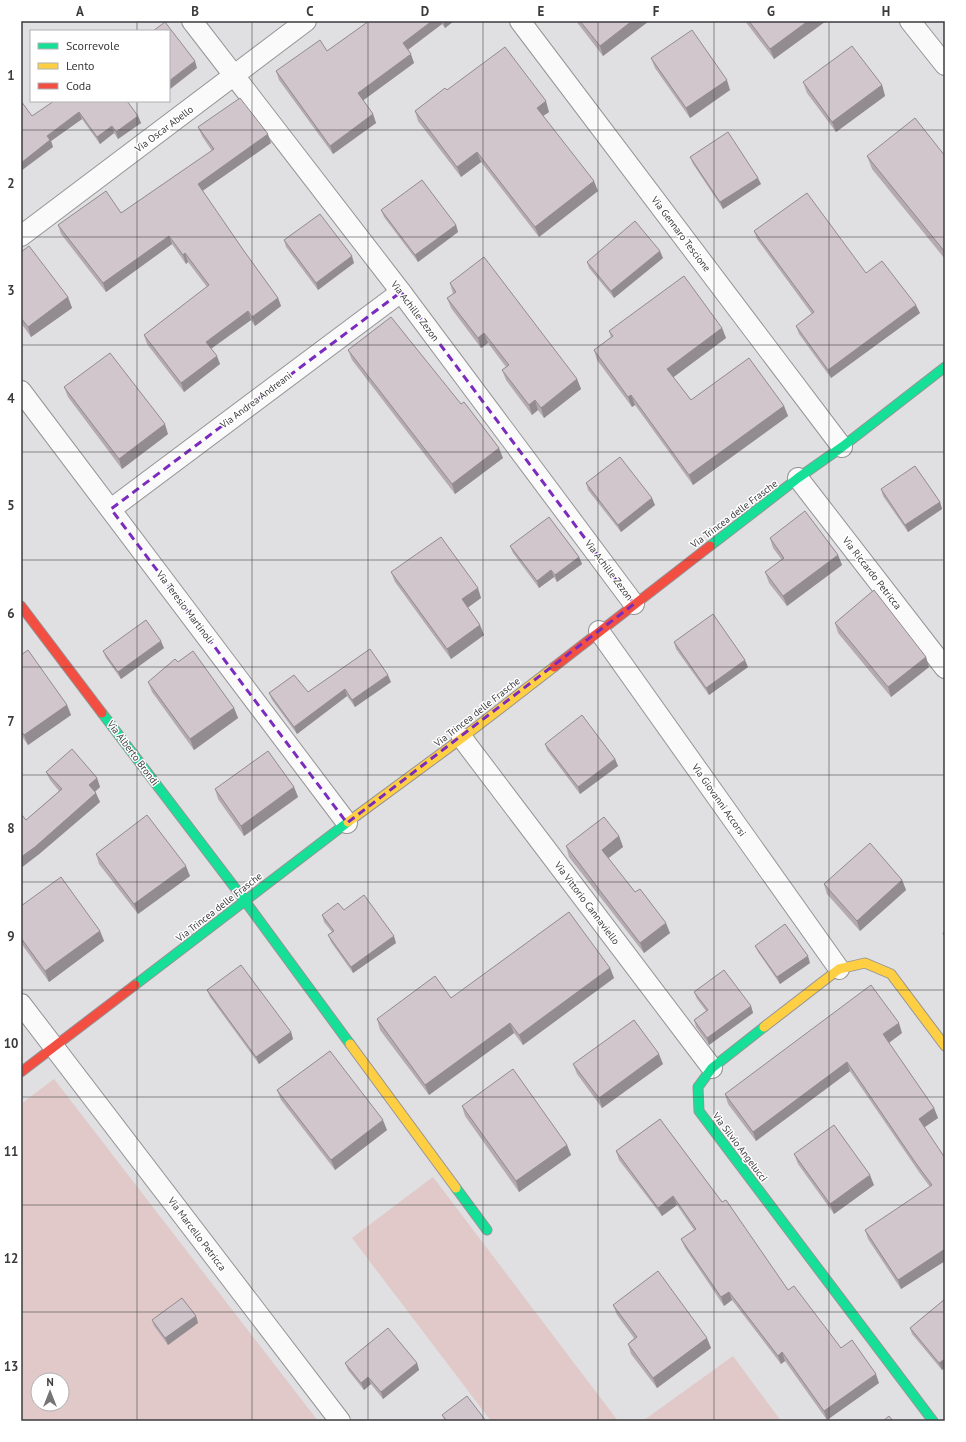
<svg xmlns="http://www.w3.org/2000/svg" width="966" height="1442" font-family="'PT Sans',sans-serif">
<rect width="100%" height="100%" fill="#e0dfe1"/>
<g fill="#e0c9c8" fill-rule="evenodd">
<path d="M 54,1079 L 318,1421 L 21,1421 L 21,1104 ZM 38,1380 L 62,1380 L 62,1404 L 38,1404 Z"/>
<polygon points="433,1177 618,1421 491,1421 352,1238"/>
<polygon points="733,1356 781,1421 638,1421 647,1418"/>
</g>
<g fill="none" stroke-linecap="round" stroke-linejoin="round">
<g stroke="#959496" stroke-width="22">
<g id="street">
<polyline points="192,21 401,292 634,604"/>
<polyline points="520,21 842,447"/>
<polyline points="910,21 945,65"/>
<polyline points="21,236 306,21"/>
<polyline points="21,391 347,823"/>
<polyline points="798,478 945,668"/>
<polyline points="111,509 401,292"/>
<polyline points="599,631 839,969"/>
<polyline points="462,738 712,1068"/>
<polyline points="21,1004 340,1421"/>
</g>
</g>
<g stroke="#959496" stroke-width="11">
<g id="fast">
<polyline points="710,546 798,478 842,447 945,367"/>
<polyline points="102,713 245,901 350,1044"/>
<polyline points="135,985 348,822"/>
<polyline points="764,1027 712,1068 698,1087 699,1111 933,1421"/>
<polyline points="456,1188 487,1230"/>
</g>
</g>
<g stroke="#959496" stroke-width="11">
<g id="slow">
<polyline points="348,822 462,738 554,667"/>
<polyline points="764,1027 839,969 865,963 891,974 945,1046"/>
<polyline points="350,1044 456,1188"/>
</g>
</g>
<g stroke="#959496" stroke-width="11">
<g id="jam">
<polyline points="21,606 102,713"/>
<polyline points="554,667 710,546"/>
<polyline points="21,1072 135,985"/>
</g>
</g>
<use href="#street" stroke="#fafafa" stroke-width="20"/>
<use href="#fast" stroke="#16e098" stroke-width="9"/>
<use href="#slow" stroke="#ffcf43" stroke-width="9"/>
<use href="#jam" stroke="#f24e42" stroke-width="9"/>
</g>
<g fill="#b4aaaf">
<polygon points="369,21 454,21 445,28 442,24 408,50 414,63 363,100 373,114 376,123 333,154 279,80 276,71 327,51"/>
<polygon points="576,21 649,21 603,56"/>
<polygon points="745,21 826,21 774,59"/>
<polygon points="651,58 730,90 690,118 655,68"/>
<polygon points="803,82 882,85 885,96 836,132 807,93"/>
<polygon points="447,90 549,112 543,116 598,191 539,237 481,162 461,177 418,121 415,111"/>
<polygon points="54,101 138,116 141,123 118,139 114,133 100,144 82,119 51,141 53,147 32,116"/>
<polygon points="198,127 271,143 202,191 244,251 278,298 281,306 255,326 251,320 211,349 220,364 184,392 147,344 144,335 207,287 188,262 186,264 172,244 106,292 61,234 58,225 121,213 212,151 202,136"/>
<polygon points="867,156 945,156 945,259 872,169"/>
<polygon points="690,157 761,184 723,209 693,164"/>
<polygon points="381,210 456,225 458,232 418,262 384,217"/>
<polygon points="754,231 866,273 920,313 831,378 799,334 796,326 812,314 757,239"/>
<polygon points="284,240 354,263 318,290 286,247"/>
<polygon points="21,252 68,297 72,308 31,337 21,323"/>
<polygon points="663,258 614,298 589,268 587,262"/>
<polygon points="450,283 577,379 581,389 544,418 538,410 532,415 506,380 502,370 506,367 488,343 481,348 451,308 447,298 453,294"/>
<polygon points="722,328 726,338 673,377 691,400 784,406 788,416 693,485 635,405 632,407 597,360 594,350 611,337 609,331"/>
<polygon points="348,350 503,458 455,494 352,360"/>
<polygon points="64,387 168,434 122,469 68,397"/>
<polygon points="586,483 655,505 621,532 588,490"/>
<polygon points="881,489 940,502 942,509 908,532 883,496"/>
<polygon points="770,538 838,555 842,565 787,606 769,583 765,572 782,560 773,548"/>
<polygon points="510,546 579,557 582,564 557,582 554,577 539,588 513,553"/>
<polygon points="391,572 481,598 468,607 484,635 451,659 395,582"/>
<polygon points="835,623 926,657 929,667 891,697 838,633"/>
<polygon points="674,642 748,667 709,695 676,649"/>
<polygon points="164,648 121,679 106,658 103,651"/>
<polygon points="21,655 67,705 71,715 28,745 21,735"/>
<polygon points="178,662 234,708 238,718 194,750 152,692 148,682"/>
<polygon points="391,682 355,707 347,696 297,734 272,700 269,693 308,692"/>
<polygon points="545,744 615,759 618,766 580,794 547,750"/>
<polygon points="46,772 97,778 100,787 95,792 100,802 38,855 26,820 59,791 50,780"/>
<polygon points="294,787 298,797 244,836 218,799 215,789"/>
<polygon points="619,836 623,847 608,858 635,892 670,933 644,953 569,857 566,846"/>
<polygon points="96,854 190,876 138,914 99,864"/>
<polygon points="902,880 906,890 860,931 827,894 824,884"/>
<polygon points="21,906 100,931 104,941 49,982 21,943"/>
<polygon points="344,910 396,943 353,973 331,942 328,935 332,932 324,922 322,915"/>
<polygon points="755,946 810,963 780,984 758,952"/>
<polygon points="610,968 614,978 523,1045 514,1033 429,1095 380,1030 377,1019 451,998"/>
<polygon points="207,990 291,1032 293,1039 259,1064 210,997"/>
<polygon points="694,992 751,1006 753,1013 709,1045 696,1027 694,1020 706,1011 697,999"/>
<polygon points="902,1033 889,1043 934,1108 938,1118 924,1127 945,1158 945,1261 901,1289 868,1239 865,1230 930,1187 919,1172 850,1071 756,1141 728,1104 725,1094"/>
<polygon points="573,1064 663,1064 602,1108 577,1074"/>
<polygon points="277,1090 387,1130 335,1170 281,1100"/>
<polygon points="462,1106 567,1145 571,1155 519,1192 465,1116"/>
<polygon points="660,1119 788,1290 841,1348 879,1383 827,1420 785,1361 781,1364 732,1300 724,1306 685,1248 681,1239 694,1230 677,1205 662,1216 619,1160 616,1151"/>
<polygon points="794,1154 874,1185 834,1214 798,1164"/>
<polygon points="945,1299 942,1370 912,1334 910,1328"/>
<polygon points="613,1305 711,1348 657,1388 631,1354 628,1344 634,1338 617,1315"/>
<polygon points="196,1316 198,1323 168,1345 154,1326 152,1320"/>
<polygon points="345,1363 417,1363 419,1370 383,1399 371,1384 364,1390 348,1370"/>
<polygon points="442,1415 486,1421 445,1421"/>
</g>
<g fill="#928b8f">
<polygon points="432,21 441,21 442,24 406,51 403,43"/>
<polygon points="443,21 454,21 445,28"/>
<polygon points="632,21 649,21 603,56 600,46"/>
<polygon points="808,21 826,21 774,59 770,49"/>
<polygon points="411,54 414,63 361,102 358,93"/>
<polygon points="195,61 197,68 169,90 169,81"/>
<polygon points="727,80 730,90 690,118 686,108"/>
<polygon points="882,85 885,96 836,132 832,122"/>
<polygon points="546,101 549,112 540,118 537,108"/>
<polygon points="79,112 82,119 51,141 53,147 21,171 21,163 47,136"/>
<polygon points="373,114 376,123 333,154 330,146"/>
<polygon points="138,116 141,123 118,139 116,132"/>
<polygon points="112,126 114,133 100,144 97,137"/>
<polygon points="268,134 271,143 201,192 198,184"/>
<polygon points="477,152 481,162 461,177 457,167"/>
<polygon points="758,178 761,184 723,209 720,202"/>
<polygon points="594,181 598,191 539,237 535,227"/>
<polygon points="456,225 458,232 418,262 415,255"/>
<polygon points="169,236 172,244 106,292 103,283"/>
<polygon points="660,251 663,258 614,298 611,291"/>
<polygon points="185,253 188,262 186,264 183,255"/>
<polygon points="352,256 354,263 318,290 316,283"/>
<polygon points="68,297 72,308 31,337 28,327"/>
<polygon points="278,298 281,306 255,326 252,317"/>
<polygon points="916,305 920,313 831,378 828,370"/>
<polygon points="248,311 251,320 209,350 206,342"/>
<polygon points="722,328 726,338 671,379 667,369"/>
<polygon points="484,333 488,343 481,348 478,338"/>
<polygon points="217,356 220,364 184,392 181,383"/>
<polygon points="577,379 581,389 544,418 541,408"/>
<polygon points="631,395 635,405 632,407 628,397"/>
<polygon points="535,400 538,410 532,415 529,405"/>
<polygon points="784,406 788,416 693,485 689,475"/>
<polygon points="165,424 168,434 122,469 119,459"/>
<polygon points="499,448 503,458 455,494 452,484"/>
<polygon points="652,498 655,505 621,532 618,525"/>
<polygon points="940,502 942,509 908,532 905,525"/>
<polygon points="838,555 842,565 787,606 783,596"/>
<polygon points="579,557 582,564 557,582 555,575"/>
<polygon points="551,570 554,577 539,588 537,581"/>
<polygon points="478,588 481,598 466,609 462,599"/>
<polygon points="480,625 484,635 451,659 447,649"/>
<polygon points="161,641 164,648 121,679 118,672"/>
<polygon points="926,657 929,667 891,697 888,687"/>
<polygon points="745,660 748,667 709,695 706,688"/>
<polygon points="388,675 391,682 355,707 352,700"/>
<polygon points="345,689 347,696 297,734 294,727"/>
<polygon points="67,705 71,715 28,745 24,735"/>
<polygon points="234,708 238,718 194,750 190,739"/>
<polygon points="615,759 618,766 580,794 578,787"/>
<polygon points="97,778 100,787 92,794 89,785"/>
<polygon points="294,787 298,797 244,836 241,826"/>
<polygon points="96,793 100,802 38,855 21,868 21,857"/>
<polygon points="619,836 623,847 606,860 602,850"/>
<polygon points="186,866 190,876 138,914 134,904"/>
<polygon points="902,880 906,890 860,931 857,921"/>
<polygon points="666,923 670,933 644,953 640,943"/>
<polygon points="100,931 104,941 49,982 45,971"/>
<polygon points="394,936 396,943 353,973 351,967"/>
<polygon points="808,956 810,963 780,984 777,977"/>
<polygon points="610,968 614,978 523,1045 519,1035"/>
<polygon points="751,1006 753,1013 709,1045 707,1038"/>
<polygon points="510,1023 514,1033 429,1095 425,1085"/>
<polygon points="899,1023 902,1033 887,1044 883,1034"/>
<polygon points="291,1032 293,1039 259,1064 256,1057"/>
<polygon points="659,1054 663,1064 602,1108 599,1098"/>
<polygon points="847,1062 850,1071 756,1141 753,1132"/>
<polygon points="934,1108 938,1118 922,1129 919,1119"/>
<polygon points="383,1120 387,1130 335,1170 331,1160"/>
<polygon points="567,1145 571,1155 519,1192 516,1181"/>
<polygon points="870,1175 874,1185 834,1214 830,1204"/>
<polygon points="673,1196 677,1205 662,1216 658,1208"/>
<polygon points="945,1249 945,1261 901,1289 898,1280"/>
<polygon points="729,1292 732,1300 724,1306 721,1297"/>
<polygon points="196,1316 198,1323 168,1345 165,1338"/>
<polygon points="707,1338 711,1348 657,1388 653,1378"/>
<polygon points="782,1352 785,1361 781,1364 778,1356"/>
<polygon points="945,1359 945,1368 942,1370 939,1363"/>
<polygon points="417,1363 419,1370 383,1399 381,1392"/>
<polygon points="876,1374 879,1383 827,1420 824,1411"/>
<polygon points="368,1377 371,1384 364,1390 361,1383"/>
</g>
<g fill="#d1c6cc" stroke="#928b8f">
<polygon points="369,21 432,21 403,43 411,54 358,93 373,114 330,146 276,71 320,40 327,51"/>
<polygon points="580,21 632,21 600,46"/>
<polygon points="749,21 808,21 770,49"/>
<polygon points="165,22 195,61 169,81 169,31 153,31"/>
<polygon points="692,30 727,80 686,108 651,58"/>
<polygon points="852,46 882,85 832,122 803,82"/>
<polygon points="505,47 546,101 537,108 594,181 535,227 477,152 457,167 415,111 445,88 447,90"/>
<polygon points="240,98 268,134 198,184 244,251 278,298 252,317 248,311 206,342 217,356 181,383 144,335 209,285 185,253 183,255 169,236 103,283 58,225 106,191 121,213 214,149 198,127"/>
<polygon points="21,101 32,116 54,101 127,101 138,116 116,132 112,126 97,137 79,112 47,136 50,140 21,163"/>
<polygon points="915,118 945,156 945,252 867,156"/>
<polygon points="728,132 758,178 720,202 690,157"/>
<polygon points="422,180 456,225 415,255 381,210"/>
<polygon points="807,193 866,273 882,261 916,305 828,370 796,326 814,312 754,231"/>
<polygon points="320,214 352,256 316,283 284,240"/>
<polygon points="635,221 660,251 611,291 587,262"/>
<polygon points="29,246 68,297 28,327 21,318 21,252"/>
<polygon points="484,257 577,379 541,408 535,400 529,405 502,370 509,365 484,333 478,338 447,298 456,292 450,283"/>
<polygon points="684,276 722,328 667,369 691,400 749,358 784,406 689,475 631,395 628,397 594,350 613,336 609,331"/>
<polygon points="391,317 461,404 464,402 499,448 452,484 348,350"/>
<polygon points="110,353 165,424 119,459 64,387"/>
<polygon points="620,457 652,498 618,525 586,483"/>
<polygon points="915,466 940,502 905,525 881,489"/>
<polygon points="805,511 838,555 783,596 765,572 784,558 770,538"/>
<polygon points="549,517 579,557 555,575 551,570 537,581 510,546"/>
<polygon points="441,537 478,588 462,599 480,625 447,649 391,572"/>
<polygon points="874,590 926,657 888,687 835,623"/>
<polygon points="713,614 745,660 706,688 674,642"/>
<polygon points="146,620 161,641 118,672 103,651"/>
<polygon points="370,649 388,675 352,700 345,689 294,727 269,693 294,675 308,692"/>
<polygon points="28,650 67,705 24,735 21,731 21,655"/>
<polygon points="193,651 234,708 190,739 148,682 175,659 178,662"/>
<polygon points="582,715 615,759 578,787 545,744"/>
<polygon points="72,749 97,778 89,785 96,793 35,847 21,857 21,814 26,820 62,789 46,772"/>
<polygon points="268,751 294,787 241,826 215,789"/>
<polygon points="147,815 186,866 134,904 96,854"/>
<polygon points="604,817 619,836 602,850 635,892 640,889 666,923 640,943 566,846"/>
<polygon points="870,843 902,880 857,921 824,884"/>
<polygon points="61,877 100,931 45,971 21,938 21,906"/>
<polygon points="364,895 394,936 351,967 328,935 334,931 322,915 338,903 344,910"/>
<polygon points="569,912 610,968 519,1035 510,1023 425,1085 377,1019 435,976 451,998"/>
<polygon points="785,924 808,956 777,977 755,946"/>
<polygon points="945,932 945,937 943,933"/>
<polygon points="241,965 291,1032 256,1057 207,990"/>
<polygon points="724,970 751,1006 707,1038 694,1020 708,1010 694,992"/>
<polygon points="871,985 899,1023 883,1034 934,1108 919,1119 945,1158 945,1249 898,1280 865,1230 932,1185 915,1162 847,1062 753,1132 725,1094"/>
<polygon points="634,1020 659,1054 599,1098 573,1064"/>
<polygon points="330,1051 383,1120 331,1160 277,1090"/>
<polygon points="513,1069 567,1145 516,1181 462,1106"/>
<polygon points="660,1119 722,1202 726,1200 788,1290 794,1286 841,1348 852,1340 876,1374 824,1411 782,1352 778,1356 729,1292 721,1297 681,1239 696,1229 673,1196 658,1208 616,1151"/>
<polygon points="834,1125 870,1175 830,1204 794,1154"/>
<polygon points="658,1271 707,1338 653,1378 628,1344 637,1337 613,1305"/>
<polygon points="182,1298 196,1316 165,1338 152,1320"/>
<polygon points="945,1299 945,1359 939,1363 910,1328"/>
<polygon points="388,1328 417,1363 381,1392 368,1377 361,1383 345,1363"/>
<polygon points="467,1396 486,1421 447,1421 442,1415"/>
<polygon points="889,1416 893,1421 883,1421"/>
</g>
<path fill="none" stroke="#7b2cbf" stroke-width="3" stroke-dasharray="8 5" stroke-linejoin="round" d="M 401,292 L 634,604 L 347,823 L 111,509 Z"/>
<path fill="none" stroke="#3b3a3c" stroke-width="1" stroke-opacity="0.55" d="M 137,21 L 137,31M 252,21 L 252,1421M 368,21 L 368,1421M 483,21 L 483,1421M 598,21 L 598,1421M 714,21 L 714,1421M 829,21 L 829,1421M 137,101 L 137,1421M 21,130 L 945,130M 21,237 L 945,237M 21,345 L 945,345M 21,452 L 945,452M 21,560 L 945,560M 21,667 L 945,667M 21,775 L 945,775M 21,882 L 945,882M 21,990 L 945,990M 21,1097 L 945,1097M 21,1205 L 945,1205M 21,1312 L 945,1312"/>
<g text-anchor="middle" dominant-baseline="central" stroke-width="3" stroke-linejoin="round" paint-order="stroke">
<g font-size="10" fill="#3b3a3c" stroke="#fff">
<text transform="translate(164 129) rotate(-37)">Via Oscar Abello</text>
<text transform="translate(681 234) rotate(53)">Via Gennaro Tescione</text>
<text transform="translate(415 311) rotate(53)">Via Achille Zezon</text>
<text transform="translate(256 400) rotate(-37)">Via Andrea Andreani</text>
<text transform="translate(734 514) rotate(-37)">Via Trincea delle Frasche</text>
<text transform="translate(609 570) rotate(53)">Via Achille Zezon</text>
<text transform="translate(872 573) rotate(52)">Via Riccardo Petricca</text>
<text transform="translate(185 607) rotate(53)">Via Teresio Martinoli</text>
<text transform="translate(477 712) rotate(-38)">Via Trincea delle Frasche</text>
<text transform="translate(133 753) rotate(53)">Via Alberto Brondi</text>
<text transform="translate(719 800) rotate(55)">Via Giovanni Accorsi</text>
<text transform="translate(587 903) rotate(53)">Via Vittorio Cannaviello</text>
<text transform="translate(219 907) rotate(-38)">Via Trincea delle Frasche</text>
<text transform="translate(740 1147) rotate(53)">Via Silvio Angelucci</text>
<text transform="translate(197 1234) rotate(53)">Via Marcello Petricca</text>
</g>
</g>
<rect width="966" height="1442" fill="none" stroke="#ffffff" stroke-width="44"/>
<rect x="30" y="30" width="140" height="72" fill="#ffffff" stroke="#b1b0b1"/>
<rect x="38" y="43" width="20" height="6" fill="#16e098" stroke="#b1b0b1"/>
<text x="66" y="50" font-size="12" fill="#3b3a3c">Scorrevole</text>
<rect x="38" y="63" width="20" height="6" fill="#ffcf43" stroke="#b1b0b1"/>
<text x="66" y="70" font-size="12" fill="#3b3a3c">Lento</text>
<rect x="38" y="83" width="20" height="6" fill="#f24e42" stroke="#b1b0b1"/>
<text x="66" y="90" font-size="12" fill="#3b3a3c">Coda</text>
<g transform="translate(50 1392)"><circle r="19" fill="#ffffff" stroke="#b1b0b1"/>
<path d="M0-3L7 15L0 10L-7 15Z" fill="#757476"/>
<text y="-6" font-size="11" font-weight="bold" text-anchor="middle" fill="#3b3a3c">N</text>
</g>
<rect x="22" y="22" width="922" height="1398" fill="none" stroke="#3b3a3c" stroke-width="1.5"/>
<g font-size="13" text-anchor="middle" font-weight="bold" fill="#3b3a3c">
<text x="80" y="16">A</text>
<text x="195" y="16">B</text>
<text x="310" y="16">C</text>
<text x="425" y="16">D</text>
<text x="541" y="16">E</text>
<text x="656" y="16">F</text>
<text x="771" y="16">G</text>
<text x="886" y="16">H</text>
<text x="11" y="80">1</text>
<text x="11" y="188">2</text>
<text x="11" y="295">3</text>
<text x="11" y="403">4</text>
<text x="11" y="510">5</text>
<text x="11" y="618">6</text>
<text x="11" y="726">7</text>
<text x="11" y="833">8</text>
<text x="11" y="941">9</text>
<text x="11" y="1048">10</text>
<text x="11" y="1156">11</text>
<text x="11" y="1263">12</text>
<text x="11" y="1371">13</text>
</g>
</svg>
